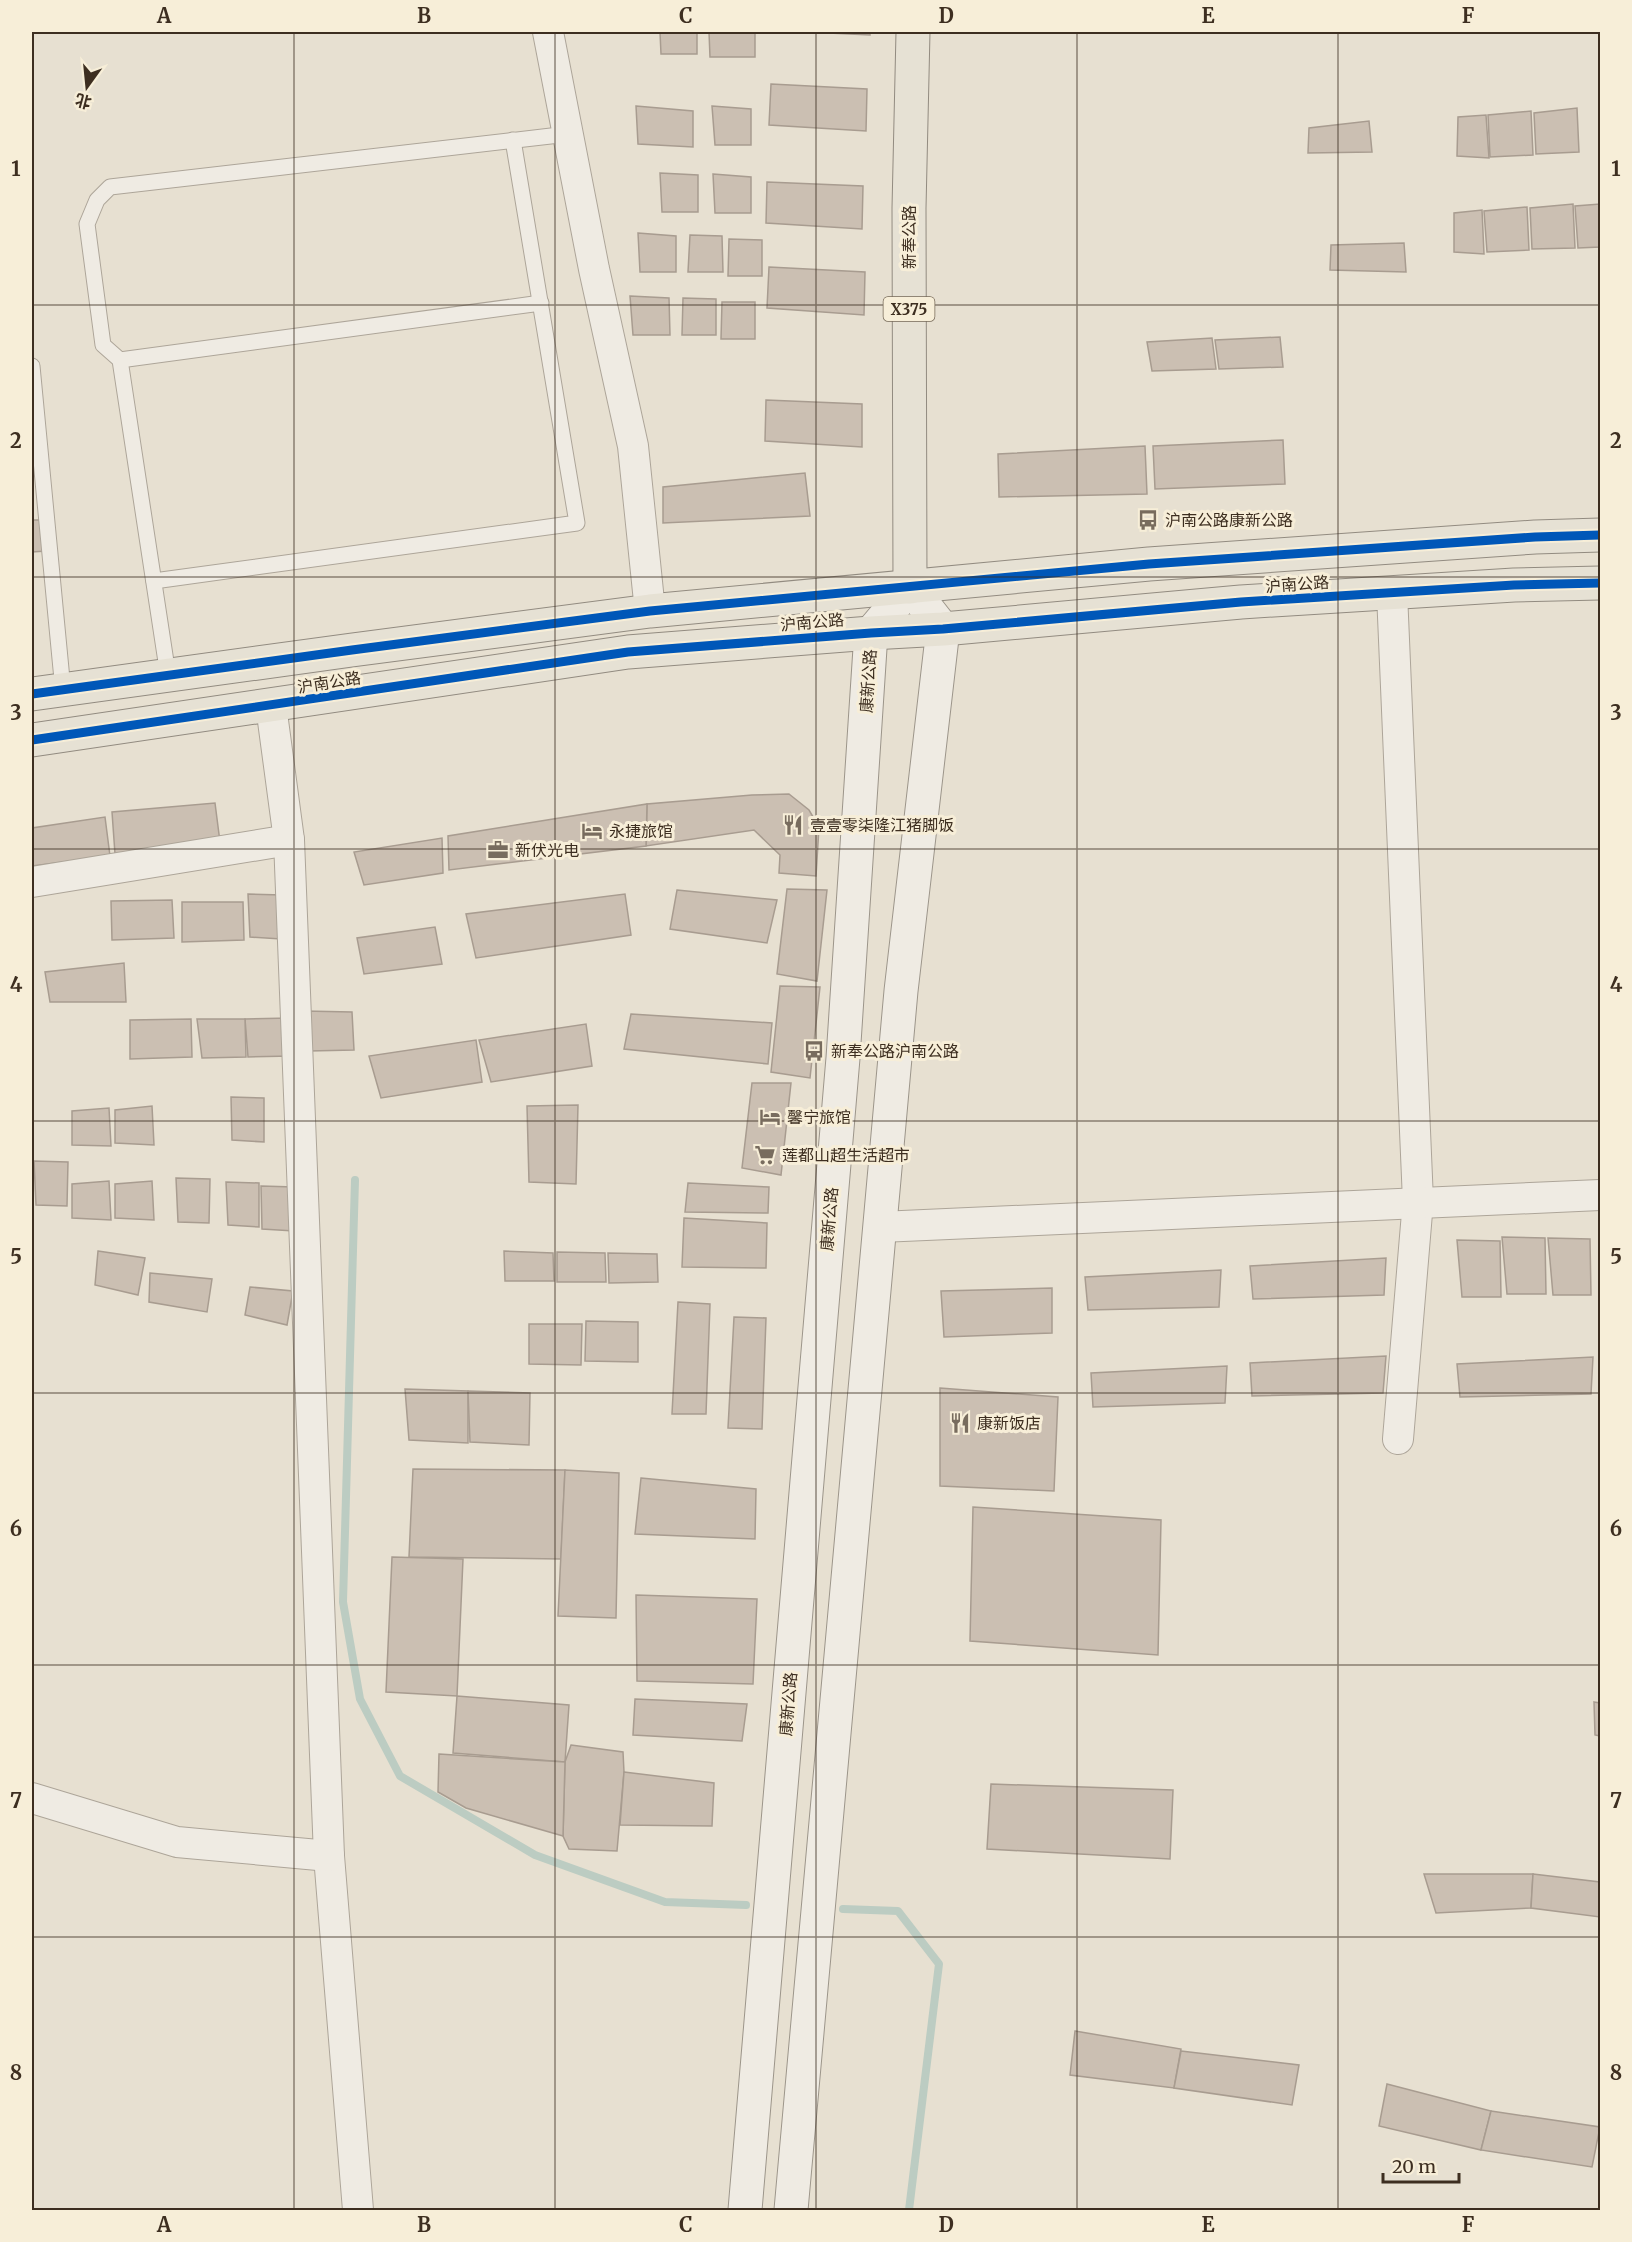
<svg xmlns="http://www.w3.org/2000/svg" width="1632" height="2242" font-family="Merriweather,'Noto Sans SC',serif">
<rect width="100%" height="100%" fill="#e7e0d1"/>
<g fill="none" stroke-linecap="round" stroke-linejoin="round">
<g stroke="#bcccc2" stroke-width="8">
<polyline points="355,1180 343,1602 360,1699 400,1776 535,1855 665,1902 746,1905"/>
<polyline points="843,1909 898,1911 939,1964 909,2210"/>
</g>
</g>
<g fill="#cbbfb2" stroke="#a89c90" stroke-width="1.5">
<polygon points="660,32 697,32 697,54 661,54"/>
<polygon points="709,32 755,32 755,57 710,57"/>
<polygon points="807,32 870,32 870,35"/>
<polygon points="771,84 867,89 866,131 769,125"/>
<polygon points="636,106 693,111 693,147 638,144"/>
<polygon points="712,106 751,109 751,145 715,145"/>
<polygon points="1577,108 1579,152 1536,154 1534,113"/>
<polygon points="1531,111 1533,155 1490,157 1488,115"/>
<polygon points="1486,115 1489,158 1457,156 1458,117"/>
<polygon points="1369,121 1372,152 1308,153 1309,128"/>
<polygon points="660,173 698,175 698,212 662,212"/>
<polygon points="713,174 751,177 751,213 715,213"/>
<polygon points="767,182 863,186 862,229 766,223"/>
<polygon points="1573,204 1575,248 1532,249 1530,208"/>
<polygon points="1600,204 1600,247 1578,248 1575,206"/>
<polygon points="1527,207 1529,250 1487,252 1484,211"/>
<polygon points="1482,210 1484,254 1454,252 1454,213"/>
<polygon points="638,233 676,236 676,272 640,272"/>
<polygon points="690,235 722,236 723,272 688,272"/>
<polygon points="729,239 762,240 762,276 728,276"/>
<polygon points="1404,243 1406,272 1330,270 1331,245"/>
<polygon points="769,267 865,272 864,315 767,308"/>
<polygon points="630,296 669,298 670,335 633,335"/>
<polygon points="683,298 716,299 716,335 682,335"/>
<polygon points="722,302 755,302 755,339 721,339"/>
<polygon points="1280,337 1283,367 1219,369 1215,340"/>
<polygon points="1212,338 1216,369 1152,371 1147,342"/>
<polygon points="766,400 862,404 862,447 765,441"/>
<polygon points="1283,440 1285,484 1155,489 1153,446"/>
<polygon points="1145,446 1147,494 999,497 998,454"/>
<polygon points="805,473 810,516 663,523 663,487"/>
<polygon points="32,520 45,520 46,551 32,552"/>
<polygon points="789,794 809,810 819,827 816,876 779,873 780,855 754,830 646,846 647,804 752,795"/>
<polygon points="215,803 220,842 115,854 112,812"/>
<polygon points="647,804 646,846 449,870 448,836"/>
<polygon points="105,817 110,856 32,866 32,828"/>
<polygon points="442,838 443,873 364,885 354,852"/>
<polygon points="787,889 827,890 817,981 777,974"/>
<polygon points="677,890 777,900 767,943 670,929"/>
<polygon points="248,894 282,895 281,939 250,937"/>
<polygon points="625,894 631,935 476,958 466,914"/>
<polygon points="172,900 174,938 112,940 111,901"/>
<polygon points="182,902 243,902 244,940 182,942"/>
<polygon points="435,927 442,964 364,974 357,938"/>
<polygon points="124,963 126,1002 50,1002 45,972"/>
<polygon points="780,986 820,987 810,1078 771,1072"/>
<polygon points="304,1011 352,1012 354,1050 309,1051"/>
<polygon points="631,1014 772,1023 768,1064 624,1049"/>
<polygon points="290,1018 292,1056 248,1057 245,1019"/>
<polygon points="191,1019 192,1057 130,1059 130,1020"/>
<polygon points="197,1019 245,1019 246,1057 202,1058"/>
<polygon points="586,1024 592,1066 491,1082 479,1040"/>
<polygon points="476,1040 482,1082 381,1098 369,1056"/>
<polygon points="752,1083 791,1083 781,1175 742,1168"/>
<polygon points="231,1097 264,1098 264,1142 232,1140"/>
<polygon points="578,1105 576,1184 529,1182 527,1106"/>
<polygon points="152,1106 154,1145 115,1143 115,1110"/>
<polygon points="109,1108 111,1146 72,1145 72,1111"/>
<polygon points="34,1161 68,1162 67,1206 36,1205"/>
<polygon points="176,1178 210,1179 209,1223 178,1222"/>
<polygon points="109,1181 111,1220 72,1218 72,1184"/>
<polygon points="152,1181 154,1220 115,1218 115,1184"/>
<polygon points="226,1182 259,1183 259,1227 228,1225"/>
<polygon points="688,1183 769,1187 768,1213 685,1212"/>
<polygon points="261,1186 294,1187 294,1231 262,1229"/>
<polygon points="684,1218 767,1223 766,1268 682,1267"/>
<polygon points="1502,1237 1545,1238 1546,1294 1507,1294"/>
<polygon points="1548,1238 1590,1239 1591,1295 1553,1295"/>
<polygon points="1457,1240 1500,1241 1501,1297 1462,1297"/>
<polygon points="98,1251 145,1258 138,1295 95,1285"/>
<polygon points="504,1251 553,1253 554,1281 505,1281"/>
<polygon points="557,1252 605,1253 606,1282 557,1282"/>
<polygon points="608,1253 657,1254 658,1282 609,1283"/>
<polygon points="1386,1258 1384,1295 1253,1299 1250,1266"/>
<polygon points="1221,1270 1219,1307 1088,1310 1085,1277"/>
<polygon points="150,1273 212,1279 207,1312 149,1302"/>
<polygon points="250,1287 293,1291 287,1325 245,1315"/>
<polygon points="1052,1288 1052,1333 944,1337 941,1291"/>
<polygon points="678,1302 710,1304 706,1414 672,1414"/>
<polygon points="734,1317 766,1318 762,1429 728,1428"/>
<polygon points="586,1321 638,1322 638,1362 585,1361"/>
<polygon points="529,1324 582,1324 581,1365 529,1364"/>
<polygon points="1386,1356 1383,1393 1252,1396 1250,1363"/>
<polygon points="1593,1357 1591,1394 1460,1397 1457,1364"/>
<polygon points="1227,1366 1225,1403 1093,1407 1091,1373"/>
<polygon points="940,1388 1058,1397 1054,1491 940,1486"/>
<polygon points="405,1389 468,1391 468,1443 409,1440"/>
<polygon points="468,1391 530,1393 529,1445 470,1442"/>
<polygon points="413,1469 565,1470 561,1559 409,1557"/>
<polygon points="565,1470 619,1473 616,1618 558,1616"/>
<polygon points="641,1478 756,1489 755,1539 635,1534"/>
<polygon points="973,1507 1161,1520 1158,1655 970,1641"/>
<polygon points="392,1557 463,1559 457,1696 386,1692"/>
<polygon points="636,1595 757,1599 753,1684 637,1681"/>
<polygon points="457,1696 569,1705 565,1762 453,1753"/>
<polygon points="635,1699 747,1704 742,1741 633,1735"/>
<polygon points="1594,1702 1600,1703 1600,1736 1595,1735"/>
<polygon points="571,1745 623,1752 624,1772 617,1851 569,1849 563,1836 565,1762"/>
<polygon points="439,1754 565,1762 563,1836 466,1808 438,1792"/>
<polygon points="624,1772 714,1783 712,1826 620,1825"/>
<polygon points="991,1784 1173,1790 1170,1859 987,1849"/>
<polygon points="1424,1874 1533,1874 1531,1908 1436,1913"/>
<polygon points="1533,1874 1600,1882 1600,1917 1531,1908"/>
<polygon points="1075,2031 1181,2049 1174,2088 1070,2075"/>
<polygon points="1181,2051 1299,2065 1292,2105 1174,2088"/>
<polygon points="1387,2084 1491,2111 1481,2150 1379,2126"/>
<polygon points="1491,2111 1600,2127 1592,2167 1481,2150"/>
</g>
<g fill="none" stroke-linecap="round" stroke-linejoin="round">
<g stroke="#ada599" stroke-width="17">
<g id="service">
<polyline points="120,360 541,303"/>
<polyline points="32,366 63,690"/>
<polyline points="154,581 577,523 513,140"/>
<polyline points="168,675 120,360 103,345 87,224 97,200 110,187 568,134"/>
</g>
</g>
<g stroke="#ada599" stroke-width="32">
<g id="minor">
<polyline points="548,32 594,269 633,446 650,611"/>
<polyline points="1392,593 1418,1201 1398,1439"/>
<polyline points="271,706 289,840 329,1856 358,2210"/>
<polyline points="32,882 289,840"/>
<polyline points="880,1227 1600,1195"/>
<polyline points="32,1798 177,1842 329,1856"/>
</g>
</g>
<g stroke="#9c958a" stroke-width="35">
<polyline id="secondary" points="745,2210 843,1058 871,633 910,587 943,629 901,991 791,2210"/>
</g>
<g stroke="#928b80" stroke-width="35">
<g id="primary">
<polyline points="910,587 909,208 913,32"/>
<polyline points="32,694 352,650 650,611 1149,564 1535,537 1600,535"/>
<polyline points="32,740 628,652 871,633 943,629 1241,602 1514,585 1600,583"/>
</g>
</g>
<use href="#service" stroke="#efebe3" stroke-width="15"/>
<use href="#minor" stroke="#efebe3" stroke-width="30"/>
<use href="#secondary" stroke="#efebe3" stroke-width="33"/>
<use href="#primary" stroke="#e6e1d4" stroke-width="33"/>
<g stroke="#f7eed8" stroke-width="13">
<g id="cycleway">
<polyline points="32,694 352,650 650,611 1149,564 1535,537 1600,535"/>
<polyline points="32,740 628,652 871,633 943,629 1241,602 1514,585 1600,583"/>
</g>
</g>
<use href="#cycleway" stroke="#0057b8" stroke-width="9"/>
</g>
<path fill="none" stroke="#3d2e20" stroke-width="1.5" stroke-opacity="0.55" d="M 294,32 L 294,2210M 555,32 L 555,2210M 816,32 L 816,2210M 1077,32 L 1077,2210M 1338,32 L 1338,2210M 32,305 L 1600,305M 32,577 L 1600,577M 32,849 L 1600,849M 32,1121 L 1600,1121M 32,1393 L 1600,1393M 32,1665 L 1600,1665M 32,1937 L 1600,1937"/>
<defs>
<g id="bus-bare" transform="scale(1.62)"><path d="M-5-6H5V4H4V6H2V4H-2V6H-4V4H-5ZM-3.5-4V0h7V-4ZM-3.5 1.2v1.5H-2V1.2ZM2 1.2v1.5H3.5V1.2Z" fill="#786c5e" stroke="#f7eed8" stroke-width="2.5" paint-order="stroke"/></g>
<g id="restaurant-bare" transform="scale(1.62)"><path d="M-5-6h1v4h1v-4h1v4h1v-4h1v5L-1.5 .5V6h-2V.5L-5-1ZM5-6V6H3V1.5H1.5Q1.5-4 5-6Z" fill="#786c5e" stroke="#f7eed8" stroke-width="2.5" paint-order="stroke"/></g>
<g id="hotel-bare" transform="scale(1.62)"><path d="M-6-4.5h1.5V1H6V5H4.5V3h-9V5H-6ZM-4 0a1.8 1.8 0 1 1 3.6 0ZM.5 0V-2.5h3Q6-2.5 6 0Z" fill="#786c5e" stroke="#f7eed8" stroke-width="2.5" paint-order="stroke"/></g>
<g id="office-bare" transform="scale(1.62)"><path d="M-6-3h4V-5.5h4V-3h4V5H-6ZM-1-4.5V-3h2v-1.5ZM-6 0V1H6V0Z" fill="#786c5e" stroke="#f7eed8" stroke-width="2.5" paint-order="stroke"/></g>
<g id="supermarket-bare" transform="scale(1.62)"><path d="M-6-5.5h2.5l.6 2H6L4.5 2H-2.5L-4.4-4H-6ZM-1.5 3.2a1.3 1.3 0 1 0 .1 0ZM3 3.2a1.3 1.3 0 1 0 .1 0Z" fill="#786c5e" stroke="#f7eed8" stroke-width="2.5" paint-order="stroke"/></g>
</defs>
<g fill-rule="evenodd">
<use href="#bus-bare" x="1148" y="520"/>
<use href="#restaurant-bare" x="793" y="825"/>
<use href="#hotel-bare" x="592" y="831"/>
<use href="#office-bare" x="498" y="850"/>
<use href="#bus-bare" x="814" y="1051"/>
<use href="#hotel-bare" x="770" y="1117"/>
<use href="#supermarket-bare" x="765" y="1155"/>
<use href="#restaurant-bare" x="960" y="1423"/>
</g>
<g text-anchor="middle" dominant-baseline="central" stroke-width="6" stroke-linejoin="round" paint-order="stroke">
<rect fill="#f7eed8" stroke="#756857" stroke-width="1.5" x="883.5" y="297" width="51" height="24" rx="4.5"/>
<g font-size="15" font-weight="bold" fill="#3d2e20">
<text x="909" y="309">X375</text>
</g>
<g font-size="16" fill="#3d2e20" stroke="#f7eed8">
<text transform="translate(909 237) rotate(-90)">新奉公路</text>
<text transform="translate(1297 584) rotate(-4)">沪南公路</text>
<text transform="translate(812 622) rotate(-5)">沪南公路</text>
<text transform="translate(868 681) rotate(-86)">康新公路</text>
<text transform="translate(329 682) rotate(-9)">沪南公路</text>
<text transform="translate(829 1219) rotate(-85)">康新公路</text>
<text transform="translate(788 1704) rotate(-85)">康新公路</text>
</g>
<g font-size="16" fill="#3d2e20" stroke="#f7eed8" text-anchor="start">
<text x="1165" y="520">沪南公路康新公路</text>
<text x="810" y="825">壹壹零柒隆江猪脚饭</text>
<text x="609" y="831">永捷旅馆</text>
<text x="515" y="850">新伏光电</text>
<text x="831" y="1051">新奉公路沪南公路</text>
<text x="787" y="1117">馨宁旅馆</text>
<text x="782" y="1155">莲都山超生活超市</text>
<text x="977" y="1423">康新饭店</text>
</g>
</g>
<rect width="1632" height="2242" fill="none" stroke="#f7eed8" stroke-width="66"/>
<g transform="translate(87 87) rotate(195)" stroke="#f7eed8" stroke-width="4.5" paint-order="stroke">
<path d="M0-4.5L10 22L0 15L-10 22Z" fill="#3d2e20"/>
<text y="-9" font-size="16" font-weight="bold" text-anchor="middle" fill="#3d2e20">北</text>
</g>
<path d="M1383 2173v9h76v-9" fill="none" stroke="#3d2e20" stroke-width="3"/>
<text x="1392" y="2173" font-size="18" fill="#3d2e20" stroke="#f7eed8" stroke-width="4.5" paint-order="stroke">20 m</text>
<rect x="33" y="33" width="1566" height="2176" fill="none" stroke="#3d2e20" stroke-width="2"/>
<g font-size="20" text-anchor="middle" font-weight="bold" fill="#3d2e20">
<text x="164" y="23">A</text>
<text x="424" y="23">B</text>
<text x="686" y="23">C</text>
<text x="946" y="23">D</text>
<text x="1208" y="23">E</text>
<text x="1468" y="23">F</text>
<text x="16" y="176">1</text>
<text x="1616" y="176">1</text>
<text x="16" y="448">2</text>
<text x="1616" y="448">2</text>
<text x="16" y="720">3</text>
<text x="1616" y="720">3</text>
<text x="16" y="992">4</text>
<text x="1616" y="992">4</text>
<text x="16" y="1264">5</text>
<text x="1616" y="1264">5</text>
<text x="16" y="1536">6</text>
<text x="1616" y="1536">6</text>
<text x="16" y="1808">7</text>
<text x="1616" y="1808">7</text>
<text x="16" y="2080">8</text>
<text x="1616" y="2080">8</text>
<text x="164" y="2232">A</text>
<text x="424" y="2232">B</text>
<text x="686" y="2232">C</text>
<text x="946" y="2232">D</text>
<text x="1208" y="2232">E</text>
<text x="1468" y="2232">F</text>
</g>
</svg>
